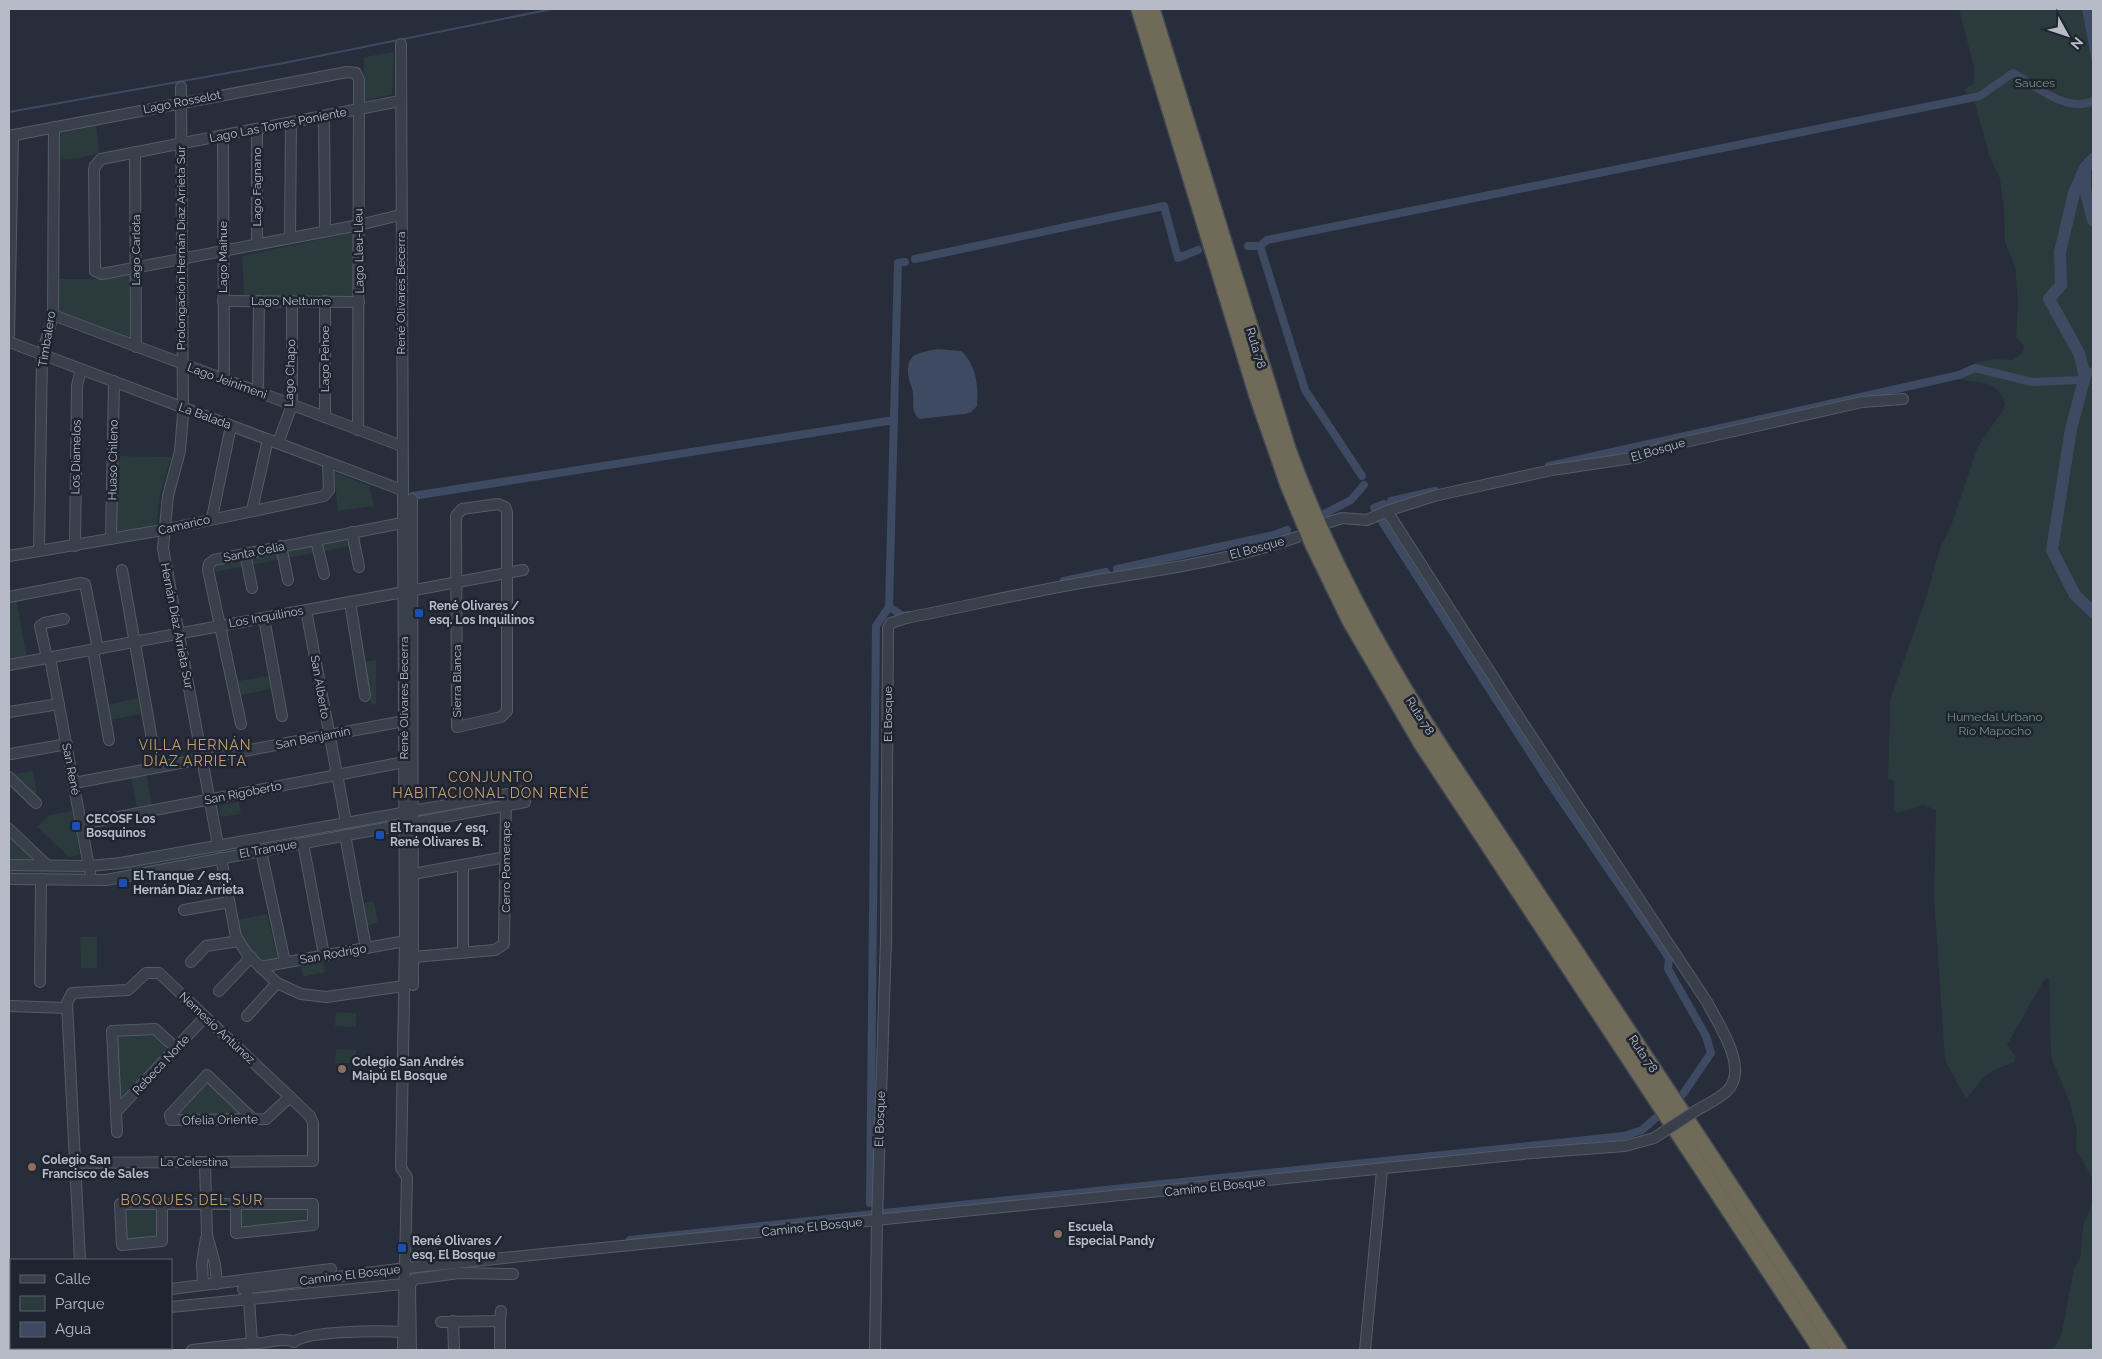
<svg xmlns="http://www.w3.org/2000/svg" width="2102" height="1359" font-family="Raleway,sans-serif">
<rect width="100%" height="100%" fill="#272d3b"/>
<g fill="#2a3a3d">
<path d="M 1959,9 L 2093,9 L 2093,1180 L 2076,1149 L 2077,1132 L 2070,1103 L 2051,1057 L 2049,978 L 2044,980 L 2007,1045 L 2016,1057 L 2014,1062 L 1992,1071 L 1983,1078 L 1966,1099 L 1945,1060 L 1934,898 L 1936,810 L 1923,805 L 1897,813 L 1894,810 L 1894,781 L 1888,779 L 1890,700 L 1926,598 L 1940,548 L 1951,526 L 1978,446 L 2003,410 L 2005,404 C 1998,379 1980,384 1960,379 L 1956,375 L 1977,362 L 1995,359 L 2013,360 L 2022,353 L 2024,346 L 2016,337 L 2018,301 L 2015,267 L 2005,242 L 2004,210 L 2000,179 L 1989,154 L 1975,104 L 1964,90 L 1974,83 L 1974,68 Z"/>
<polygon points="394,52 392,94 364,101 364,57"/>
<polygon points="96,122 99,153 80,158 58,160 59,128"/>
<polygon points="353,232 354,297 244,295 242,256"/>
<polygon points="135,272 134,340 58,311 59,279 101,279"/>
<polygon points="115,456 171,457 160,495 157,523 151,527 114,532"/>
<polygon points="334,472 369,486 374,506 338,511"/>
<polygon points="349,535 351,546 215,572 213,561"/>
<polygon points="16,599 27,658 9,661 9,600"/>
<polygon points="376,660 376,704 371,705 365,662"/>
<polygon points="269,676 271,689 241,695 238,681"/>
<polygon points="138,698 141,714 109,720 106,705"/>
<polygon points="33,771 38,800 15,774"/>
<polygon points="146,772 152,806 137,809 131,775"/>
<polygon points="239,802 241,814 221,817 219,805"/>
<polygon points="72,811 80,855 69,857 37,827 49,815"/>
<polygon points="358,822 359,828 127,872 125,866"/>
<polygon points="10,833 38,859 9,859"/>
<polygon points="9,868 83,868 83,875 9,874"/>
<polygon points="374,901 378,923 365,926 361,904"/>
<path d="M 267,914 L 278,959 L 261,962 C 248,949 240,939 236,920 Z"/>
<polygon points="80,937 97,937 97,968 81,968"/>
<polygon points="323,960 325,972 303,977 301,964"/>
<polygon points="336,1012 356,1013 356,1027 335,1026"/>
<polygon points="152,1034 170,1051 119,1106 116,1035"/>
<polygon points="336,1049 356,1050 356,1063 335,1063"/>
<polygon points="206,1079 244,1116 172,1116"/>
<polygon points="2093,1202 2093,1350 2054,1350 2062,1332 2074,1268 2080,1258 2083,1226"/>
<polygon points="157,1206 159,1239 126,1241 124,1208"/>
<polygon points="238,1207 310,1207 310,1223 238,1229"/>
</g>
<g fill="#3e4a62">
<polygon points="2082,9 2093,9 2093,65 2092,62"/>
<path d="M 938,349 L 961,351 C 976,364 979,387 977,406 L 971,412 L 965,414 L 919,419 C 911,411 914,404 913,394 C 913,389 910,384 909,379 C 904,353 918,353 938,349 Z"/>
</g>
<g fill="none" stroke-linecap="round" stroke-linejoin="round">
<polyline stroke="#3e4a62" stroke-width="2" points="9,112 284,63 552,9"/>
<g stroke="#3e4a62" stroke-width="8">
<polyline points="1248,246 1260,246"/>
<polyline points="915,259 1164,206 1178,258 1198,250"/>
<polyline points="1549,466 1901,388 1959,375 1975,368 2032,382 2078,380 2093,371"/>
<path d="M 1362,476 L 1305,390 L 1260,246 L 1267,240 L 1980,96 L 2013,73 C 2035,86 2067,113 2093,101"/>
<polyline points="413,496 894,420"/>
<polyline points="1391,501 1435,491"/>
<polyline points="1374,508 1384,504"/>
<polyline points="1324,514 1351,500 1364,485"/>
<polyline points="1381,520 1551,785 1669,958 1668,969 1706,1036 1711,1053 1683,1094"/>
<polyline points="1117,569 1274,535 1287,530"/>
<polyline points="1064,581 1106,572"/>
<polyline points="889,607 903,616 909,615"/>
<polyline points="870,1203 876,626 889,607 898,263 905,262"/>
<polyline points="884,1213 1624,1136 1642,1130 1657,1117"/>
<polyline points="630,1240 874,1214"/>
</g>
<g stroke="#3e4a62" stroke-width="12">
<polyline points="2093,159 2085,168 2085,189 2093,220"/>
<polyline points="2085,168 2074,193 2060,252 2061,285 2049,299 2079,353 2085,376 2071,429 2052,550 2075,595 2093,612"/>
</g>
<g stroke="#555b66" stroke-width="12">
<g id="minor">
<polyline points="401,44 405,941 401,1168 407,1177 403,1350"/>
<polyline points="181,87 183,414 180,451 168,496 163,548 218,845"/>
<polyline points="324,117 325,231"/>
<polyline points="257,130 257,244"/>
<polyline points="9,136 347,72 356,73 359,80 358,430"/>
<polyline points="223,136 224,379"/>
<polyline points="135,152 136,347"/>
<polyline points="400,215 359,225 102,274 95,271 94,170 95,166 101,159 400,101"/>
<polyline points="290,238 291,123"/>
<polyline points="223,301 359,302"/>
<polyline points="53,315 402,446"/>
<polyline points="9,335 13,135"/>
<polyline points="9,342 402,490"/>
<polyline points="258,392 259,301"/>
<polyline points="325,417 325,301"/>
<polyline points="278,443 292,405 292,301"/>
<polyline points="412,499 413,985"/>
<polygon points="498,504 505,507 507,512 507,711 501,717 457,727 456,516 462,509"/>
<polyline points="252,510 268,439"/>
<path d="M 1387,511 L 1520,719 L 1707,1002 C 1718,1024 1751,1070 1726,1092 C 1718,1099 1706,1105 1697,1110"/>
<polyline points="212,518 231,426"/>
<polyline points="1327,523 1342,518 1367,520 1387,511 1434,496 1552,470 1639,457 1663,447 1862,402 1903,399"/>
<polyline points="352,532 359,567"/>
<polyline points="111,539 114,381"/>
<polyline points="316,540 324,574"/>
<polyline points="75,546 77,386 81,369"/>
<polyline points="281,546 288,580"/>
<polyline points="39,551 42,355 53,315 54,127"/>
<polyline points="245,553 252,588"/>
<polyline points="9,556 163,530 324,496 329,490 328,463"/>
<polyline points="122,570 152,740"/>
<polyline points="9,597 81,583 85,584 98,649"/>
<polyline points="350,602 365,696"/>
<polyline points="306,610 346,822"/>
<polyline points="264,618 282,716"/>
<polyline points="93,650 109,740"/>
<polyline points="47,658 40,626 44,623 64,619"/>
<polyline points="50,658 90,872"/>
<polyline points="9,665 523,570"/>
<polyline points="9,712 59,704"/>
<polyline points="241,724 208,570 209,564 214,560 402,523"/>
<polyline points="11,754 67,744"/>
<polyline points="9,777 36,803"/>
<polyline points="74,783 404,721"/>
<polyline points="82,824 404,762"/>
<polyline points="9,829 47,865"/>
<polyline points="345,835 366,948"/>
<polyline points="303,843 324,955"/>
<polyline points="261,851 285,962"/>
<polyline points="221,858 236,937 248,955 277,983 301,994 326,997 404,986"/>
<polyline points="9,865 89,866 121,863 525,791"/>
<polyline points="413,874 506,857"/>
<polyline points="9,879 106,880 525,802"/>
<polyline points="184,910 229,902"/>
<polyline points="463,952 463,865"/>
<polyline points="413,957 495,950 504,944 506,800"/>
<polyline points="191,962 206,946 239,941"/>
<polyline points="260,967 405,941"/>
<polyline points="40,982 41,879"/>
<polyline points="219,991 251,957"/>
<polyline points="9,1006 67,1008"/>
<polyline points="247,1016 277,983"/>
<polyline points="116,1112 205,1017"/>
<polyline points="253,1119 207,1075 170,1115 171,1120 266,1119 290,1097"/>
<polyline points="117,1132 112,1031 155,1029 176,1048"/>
<polyline points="75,1163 313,1161 313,1123 310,1116 159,973 146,973 128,990 72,993 67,1003 80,1260"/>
<polyline points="205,1163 207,1235 215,1264 217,1284"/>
<polyline points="162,1204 162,1241 122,1245 120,1204 313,1204 313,1225 236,1233 236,1204"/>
<polyline points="203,1285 202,1263 206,1238"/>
<polyline points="171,1289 331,1269"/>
<polyline points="243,1289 406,1268 1532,1153 1625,1146 1654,1138"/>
<polyline points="246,1293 249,1299 252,1343"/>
<polyline points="171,1307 403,1284"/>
<polyline points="9,1312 11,1311"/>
<polyline points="9,1321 11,1321"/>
<polyline points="453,1321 454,1350"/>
<polyline points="441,1322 500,1321 501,1311"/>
<path d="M 294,1342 C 308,1330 383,1331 403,1332"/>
<polyline points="91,1350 91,1348"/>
<path d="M 192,1350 L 252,1343 C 265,1345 282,1336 294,1342"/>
<polyline points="411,1350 410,1285 414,1279 459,1273 513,1274"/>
<polyline points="500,1350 500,1321"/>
<path d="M 875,1350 L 877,1221 L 886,940 L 888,628 L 891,623 L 906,618 C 974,605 1043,588 1111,578 C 1173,568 1238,558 1297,537"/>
<polyline points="1365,1350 1382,1170"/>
</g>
</g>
<g stroke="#424853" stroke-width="18">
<g id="highway">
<polyline points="1139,9 1257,396 1288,485 1313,545 1350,621 1421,743 1821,1350"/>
<path d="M 1152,9 L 1288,449 C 1327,556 1380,654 1442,749 L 1839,1350"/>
</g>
</g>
<use href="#minor" stroke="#3a404b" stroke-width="10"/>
<use href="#highway" stroke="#706a58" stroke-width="15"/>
<g stroke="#555b66" stroke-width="12" stroke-linecap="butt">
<polyline id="minor-bridge" points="1654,1138 1697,1110"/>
</g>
<use href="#minor-bridge" stroke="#3a404b" stroke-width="10"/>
</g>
<g fill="#1a4fb4" stroke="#1f2530" stroke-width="2">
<rect x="414" y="608" width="10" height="10" rx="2.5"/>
<rect x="71" y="821" width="10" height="10" rx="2.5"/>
<rect x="375" y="830" width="10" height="10" rx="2.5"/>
<rect x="118" y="878" width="10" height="10" rx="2.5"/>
<rect x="397" y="1243" width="10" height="10" rx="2.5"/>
</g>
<g fill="#8d6e63" stroke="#1f2530" stroke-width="2">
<circle cx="342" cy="1069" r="5"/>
<circle cx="32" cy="1167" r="5"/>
<circle cx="1058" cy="1234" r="5"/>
</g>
<g text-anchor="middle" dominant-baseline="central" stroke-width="5" stroke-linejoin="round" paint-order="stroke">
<g font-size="12" fill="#70957d" stroke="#1f2530">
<text x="2035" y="83">Sauces</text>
<text x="1995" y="717">Humedal Urbano<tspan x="1995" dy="14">Río Mapocho</tspan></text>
</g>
<g font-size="12" fill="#b6bbc7" stroke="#1f2530">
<text transform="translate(182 102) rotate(-11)">Lago Rosselot</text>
<text transform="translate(278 125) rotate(-11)">Lago Las Torres Poniente</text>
<text transform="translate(257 187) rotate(-90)">Lago Fagnano</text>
<text transform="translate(181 248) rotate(-90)">Prolongación Hernán Díaz Arrieta Sur</text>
<text transform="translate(136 250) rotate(-90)">Lago Carlota</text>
<text transform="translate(359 251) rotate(-91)">Lago Lleu-Lleu</text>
<text transform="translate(223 257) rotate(-90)">Lago Maihue</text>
<text transform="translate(401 293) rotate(-90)">René Olivares Becerra</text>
<text x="291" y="301">Lago Neltume</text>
<text transform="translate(47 339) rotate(-81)">Timbalero</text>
<text transform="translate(1256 348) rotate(73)">Ruta 78</text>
<text transform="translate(325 359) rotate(-90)">Lago Pehoe</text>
<text transform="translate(290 373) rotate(-88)">Lago Chapo</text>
<text transform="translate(227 381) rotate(20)">Lago Jeinimeni</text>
<text transform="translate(205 416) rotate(20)">La Balada</text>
<text transform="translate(1658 450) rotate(-16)">El Bosque</text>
<text transform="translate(76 457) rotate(-89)">Los Diamelos</text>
<text transform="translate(113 460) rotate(-89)">Huaso Chileno</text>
<text transform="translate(184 525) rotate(-13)">Camarico</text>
<text transform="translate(1257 548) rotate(-15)">El Bosque</text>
<text transform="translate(254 552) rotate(-11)">Santa Celia</text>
<text transform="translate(266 617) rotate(-10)">Los Inquilinos</text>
<text transform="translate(177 626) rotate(79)">Hernán Díaz Arrieta Sur</text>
<text transform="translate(457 681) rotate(-90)">Sierra Blanca</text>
<text transform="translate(320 687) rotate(80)">San Alberto</text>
<text transform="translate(404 698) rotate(-90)">René Olivares Becerra</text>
<text transform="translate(888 714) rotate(-90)">El Bosque</text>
<text transform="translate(1420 716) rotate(58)">Ruta 78</text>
<text transform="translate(313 738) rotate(-11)">San Benjamín</text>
<text transform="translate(71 769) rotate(79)">San René</text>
<text transform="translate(243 793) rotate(-11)">San Rigoberto</text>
<text transform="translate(268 849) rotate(-10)">El Tranque</text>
<text transform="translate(506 867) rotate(-90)">Cerro Pomerape</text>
<text transform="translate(333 954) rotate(-10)">San Rodrigo</text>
<text transform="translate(217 1028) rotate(43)">Nemesio Antúnez</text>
<text transform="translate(1643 1054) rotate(56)">Ruta 78</text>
<text transform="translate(161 1065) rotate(-47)">Rebeca Norte</text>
<text transform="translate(880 1119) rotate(-88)">El Bosque</text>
<text transform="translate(220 1120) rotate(-1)">Ofelia Oriente</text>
<text x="194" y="1162">La Celestina</text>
<text transform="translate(1215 1187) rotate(-6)">Camino El Bosque</text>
<text transform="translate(812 1227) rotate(-6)">Camino El Bosque</text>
<text transform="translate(350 1275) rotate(-7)">Camino El Bosque</text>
</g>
<g font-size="12" font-weight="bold" fill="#b6bbc7" stroke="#1f2530" text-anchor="start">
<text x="429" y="606">René Olivares /<tspan x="429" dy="14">esq. Los Inquilinos</tspan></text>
<text x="86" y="819">CECOSF Los<tspan x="86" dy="14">Bosquinos</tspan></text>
<text x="390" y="828">El Tranque / esq.<tspan x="390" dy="14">René Olivares B.</tspan></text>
<text x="133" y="876">El Tranque / esq.<tspan x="133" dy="14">Hernán Díaz Arrieta</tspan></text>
<text x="352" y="1062">Colegio San Andrés<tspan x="352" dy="14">Maipú El Bosque</tspan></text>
<text x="42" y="1160">Colegio San<tspan x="42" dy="14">Francisco de Sales</tspan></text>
<text x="1068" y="1227">Escuela<tspan x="1068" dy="14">Especial Pandy</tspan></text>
<text x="412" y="1241">René Olivares /<tspan x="412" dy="14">esq. El Bosque</tspan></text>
</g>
<g font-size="14" letter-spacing="1" fill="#c8a070" stroke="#1f2530">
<text x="195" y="745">VILLA HERNÁN<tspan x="195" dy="16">DÍAZ ARRIETA</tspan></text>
<text x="491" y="777">CONJUNTO<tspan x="491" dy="16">HABITACIONAL DON RENÉ</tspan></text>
<text x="192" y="1200">BOSQUES DEL SUR</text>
</g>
</g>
<rect width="2102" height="1359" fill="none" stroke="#b6bbc7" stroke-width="20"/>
<rect x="10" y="1259" width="162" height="90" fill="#1f2530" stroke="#5b616c"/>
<rect x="20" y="1275" width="25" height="8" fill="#3a404b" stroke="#5b616c"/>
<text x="55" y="1284" font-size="15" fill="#b6bbc7">Calle</text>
<rect x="20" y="1296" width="25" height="15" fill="#2a3a3d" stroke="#5b616c"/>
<text x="55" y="1309" font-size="15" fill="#b6bbc7">Parque</text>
<rect x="20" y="1322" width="25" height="15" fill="#3e4a62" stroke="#5b616c"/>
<text x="55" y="1334" font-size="15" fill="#b6bbc7">Agua</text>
<g transform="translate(2067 35) rotate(130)" stroke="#1f2530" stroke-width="4" paint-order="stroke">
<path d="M0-4L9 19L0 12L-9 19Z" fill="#b6bbc7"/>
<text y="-8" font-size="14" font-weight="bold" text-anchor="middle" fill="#b6bbc7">N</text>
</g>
</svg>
